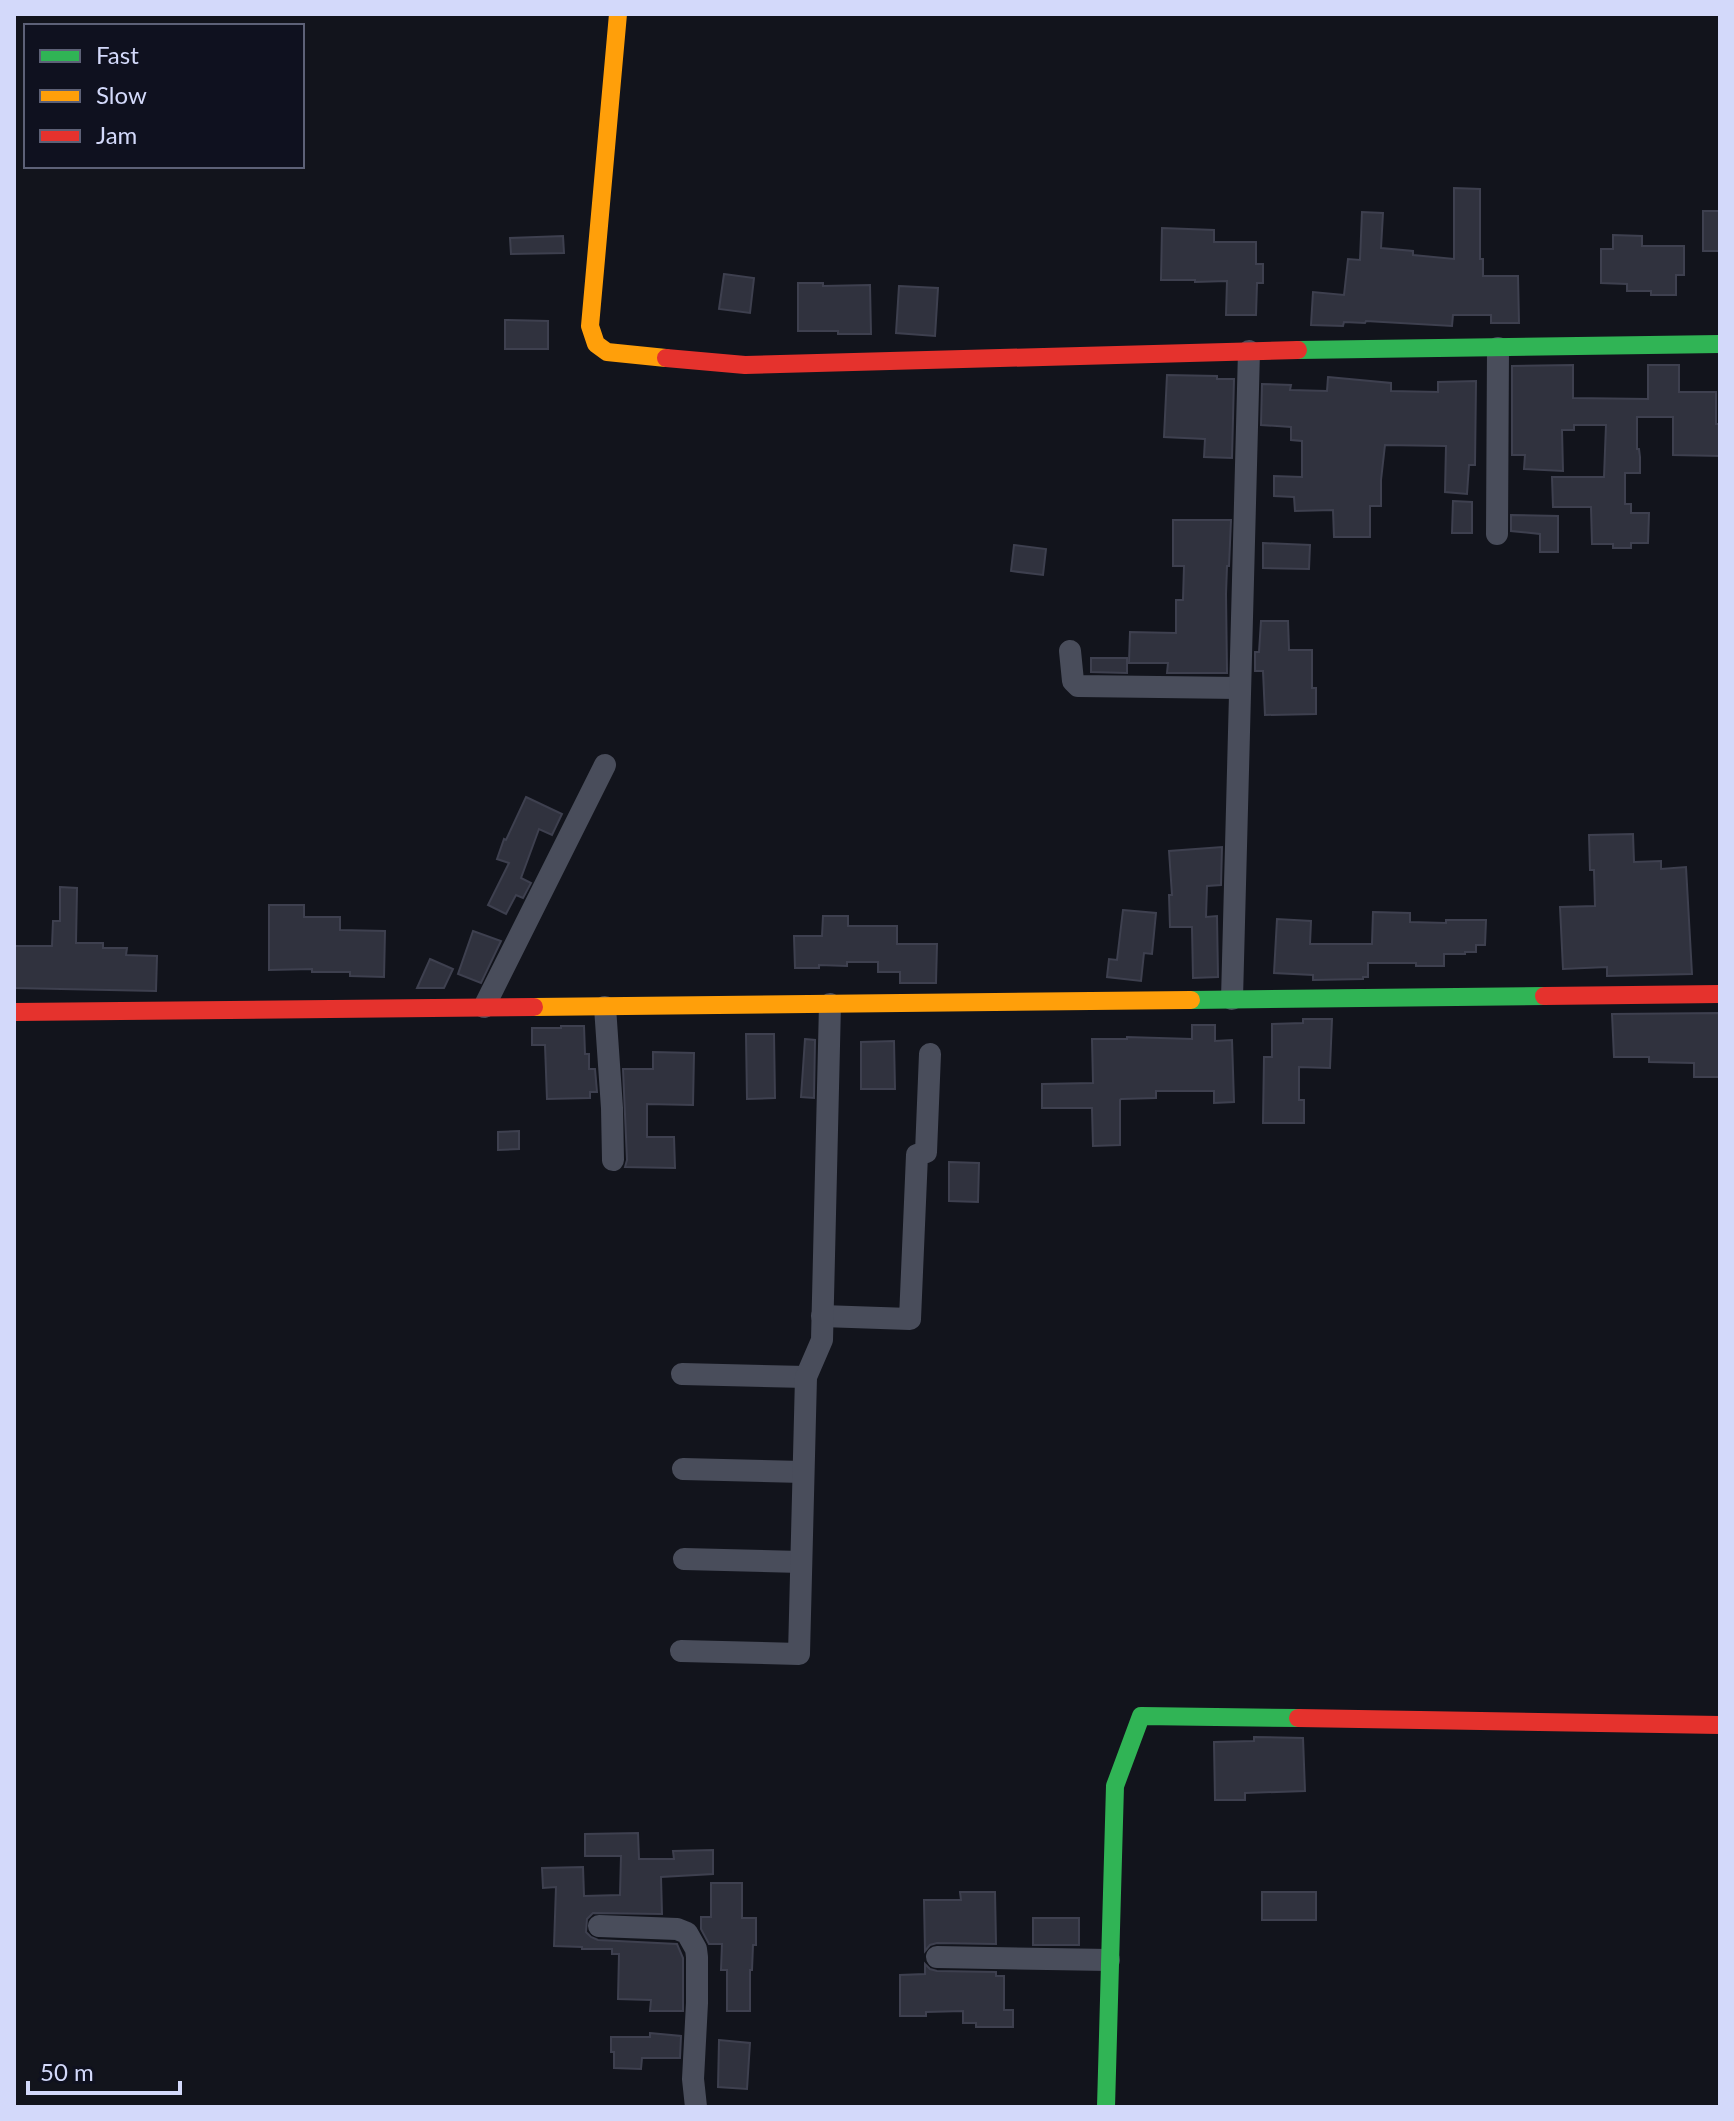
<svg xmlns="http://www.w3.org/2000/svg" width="1734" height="2121" font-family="Lato,sans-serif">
<rect width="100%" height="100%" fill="#12141c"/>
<g fill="#30323e" stroke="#3e404f" stroke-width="2">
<polygon points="1454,188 1480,189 1480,259 1483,259 1483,276 1518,276 1519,323 1491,323 1491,315 1453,315 1452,326 1366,321 1365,323 1344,322 1343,326 1311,325 1313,292 1344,295 1348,259 1360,260 1362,212 1383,213 1381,248 1413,251 1413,255 1454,259"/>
<rect x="1703" y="211" width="17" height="40"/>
<polygon points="1162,228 1214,230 1214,242 1256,242 1256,264 1263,264 1263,283 1257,283 1256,315 1226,315 1227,281 1195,282 1195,280 1161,280"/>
<polygon points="1613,235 1642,236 1642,246 1684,246 1684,275 1676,275 1676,295 1651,295 1651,291 1627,291 1627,284 1601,283 1601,249 1613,249"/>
<polygon points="563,236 564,253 511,254 510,238"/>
<polygon points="724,274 754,278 750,313 719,309"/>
<polygon points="798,283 823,283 823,286 870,285 871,334 838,334 838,331 798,331"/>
<polygon points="899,286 938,288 935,336 896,333"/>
<polygon points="505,320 548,321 548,349 505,349"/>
<polygon points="1573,365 1573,398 1648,399 1648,365 1679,365 1679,392 1716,392 1716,424 1720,424 1720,456 1673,455 1673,417 1637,417 1637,449 1639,449 1640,457 1640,473 1625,473 1625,504 1631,504 1631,513 1649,513 1648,543 1631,543 1631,548 1613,548 1613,544 1592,544 1591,507 1553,507 1552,477 1604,477 1606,425 1574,425 1574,430 1562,430 1563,471 1524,469 1525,455 1512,455 1512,366"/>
<polygon points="1167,375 1217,376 1217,379 1234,379 1232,458 1204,457 1205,439 1164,437"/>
<polygon points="1328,377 1391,383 1391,391 1438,392 1438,382 1476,381 1475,465 1469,465 1467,494 1445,492 1446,446 1385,445 1381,480 1381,506 1370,506 1370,537 1334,537 1333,510 1295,511 1294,497 1274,496 1274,476 1302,477 1302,441 1291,440 1291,427 1261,425 1262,384 1291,385 1290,390 1327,391"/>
<polygon points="1453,501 1472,502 1472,533 1452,533"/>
<polygon points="1511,515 1558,516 1558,552 1540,552 1540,534 1511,531"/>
<polygon points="1173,520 1231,520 1229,566 1227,566 1226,594 1227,673 1167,673 1168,663 1129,663 1130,632 1176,633 1176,600 1183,600 1184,566 1173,566"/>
<polygon points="1263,543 1310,545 1309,569 1263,568"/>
<polygon points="1014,545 1046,549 1043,575 1011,571"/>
<polygon points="1261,621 1288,621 1289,650 1312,650 1312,688 1316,688 1316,714 1265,715 1263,671 1255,671 1255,652 1259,652"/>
<polygon points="1091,658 1127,658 1127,673 1091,672"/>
<polygon points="526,797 562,814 552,835 539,829 521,878 531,883 523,898 516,895 506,914 488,905 509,863 497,859 504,839 506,840"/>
<polygon points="1633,834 1634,862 1661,861 1661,869 1686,867 1692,974 1607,976 1607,967 1563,969 1560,907 1595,906 1594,870 1590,870 1589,835"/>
<polygon points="1222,847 1221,885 1207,886 1206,917 1217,916 1218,977 1193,978 1192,927 1170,927 1169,895 1172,895 1169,851"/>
<polygon points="60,887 77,888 76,943 103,943 103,948 127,948 126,955 157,956 156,991 14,988 14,946 52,946 53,921 60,921"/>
<polygon points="269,905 304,905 304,917 340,917 340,930 385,931 384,977 350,976 350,972 312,972 312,969 269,970"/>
<polygon points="1123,910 1156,913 1152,954 1144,953 1141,981 1107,977 1109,959 1117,960"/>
<polygon points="1373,912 1410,913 1410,922 1446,923 1446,920 1486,920 1485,945 1476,945 1476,952 1465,952 1465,954 1444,954 1444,966 1416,966 1416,963 1368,963 1368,977 1363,977 1363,979 1313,980 1313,975 1274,973 1277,919 1311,921 1310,944 1372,944"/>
<polygon points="823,916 848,916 848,926 897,926 897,944 937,944 936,983 900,983 900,972 878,972 878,962 847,962 847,966 819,965 819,968 795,968 794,936 822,936"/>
<polygon points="473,931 501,941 481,983 458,974"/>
<polygon points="430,959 453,969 444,988 417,988"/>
<polygon points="1720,1013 1720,1077 1694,1077 1694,1063 1649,1062 1649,1057 1614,1057 1612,1014"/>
<polygon points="1303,1019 1332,1019 1330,1068 1299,1067 1299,1100 1304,1100 1304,1123 1263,1123 1264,1057 1272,1057 1272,1024 1303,1023"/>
<polygon points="1192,1025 1215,1025 1215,1041 1232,1040 1234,1102 1214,1103 1214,1091 1156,1091 1156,1098 1121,1099 1120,1100 1120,1145 1093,1146 1092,1108 1042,1108 1042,1084 1093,1083 1092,1039 1127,1039 1127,1037 1192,1039"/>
<polygon points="561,1026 584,1026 585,1054 589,1054 589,1069 595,1069 597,1092 590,1092 590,1098 547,1099 545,1045 532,1045 532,1028 561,1028"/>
<polygon points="746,1034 774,1034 775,1098 747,1099"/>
<polygon points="805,1039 815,1040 814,1098 801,1097"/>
<polygon points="894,1041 895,1089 861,1089 861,1042"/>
<polygon points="653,1052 694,1053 693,1105 647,1104 647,1137 674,1137 675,1168 625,1167 627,1160 623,1069 653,1069"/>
<polygon points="519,1131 519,1149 498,1150 498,1132"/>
<polygon points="949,1162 979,1163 978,1202 949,1201"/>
<polygon points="1254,1737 1303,1738 1305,1791 1245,1793 1245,1800 1215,1800 1214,1742 1254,1741"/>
<polygon points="638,1833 639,1859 674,1859 673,1851 713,1850 713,1874 661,1877 662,1914 593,1913 587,1919 586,1932 591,1937 598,1940 677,1944 683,1958 683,2011 650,2011 651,2000 618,1999 619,1954 612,1954 612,1949 582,1949 582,1947 554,1946 556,1887 543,1888 542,1868 583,1867 584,1896 620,1895 621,1856 585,1856 585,1834"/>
<polygon points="711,1883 742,1883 742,1918 756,1918 756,1945 753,1945 752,1970 750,1970 750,2011 727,2011 727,1970 721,1970 722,1944 709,1944 701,1929 701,1917 711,1917"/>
<polygon points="960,1892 995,1892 996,1944 937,1943 930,1945 925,1951 924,1900 961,1900"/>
<rect x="1262" y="1892" width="54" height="28"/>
<rect x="1033" y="1918" width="46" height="27"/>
<polygon points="925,1964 930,1969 937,1971 996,1972 996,1976 1004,1976 1004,2010 1013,2010 1013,2027 976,2027 976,2023 963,2023 963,2011 926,2012 926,2016 900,2016 900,1975 925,1974"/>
<polygon points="650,2033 681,2036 680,2058 642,2058 641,2069 614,2068 614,2052 611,2052 611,2037 650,2037"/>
<polygon points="719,2040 750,2043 747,2089 718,2087"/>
</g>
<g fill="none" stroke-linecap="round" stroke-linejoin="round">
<g stroke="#494d5b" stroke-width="22">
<polyline points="1497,534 1498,348"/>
<polyline points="1070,651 1073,681 1078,686 1239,688"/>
<polyline points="1232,999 1249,351"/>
<polyline points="484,1007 605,765"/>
<polyline points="605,1007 612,1108 613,1160"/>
<polyline points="822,1316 910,1319 917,1155 926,1152 930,1054"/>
<polyline points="682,1374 806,1377"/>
<polyline points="683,1469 803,1472"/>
<polyline points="684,1559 801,1562"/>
<polyline points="681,1651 799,1654 806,1377 822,1340 830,1004"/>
<polyline points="599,1926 677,1929 687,1933 696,1949 697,1957 697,2003 693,2079 696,2107"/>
<polyline points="937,1957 1109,1960"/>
</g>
<g stroke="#30b455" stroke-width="18">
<polyline points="1298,350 1720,344"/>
<polyline points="1191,1000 1544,996"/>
<polyline points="1106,2107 1115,1786 1141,1716 1298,1718"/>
</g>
<g stroke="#ff9f0a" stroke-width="18">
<polyline points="618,14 590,326 596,344 607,352 666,358"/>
<polyline points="534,1007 1191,1000"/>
</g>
<g stroke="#e5322d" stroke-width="18">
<polyline points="666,358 745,365 1298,350"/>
<polyline points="1544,996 1720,994"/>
<polyline points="14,1012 534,1007"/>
<polyline points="1298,1718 1720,1725"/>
</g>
</g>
<rect width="1734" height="2121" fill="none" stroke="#d3d9fa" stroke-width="32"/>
<rect x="24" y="24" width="280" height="144" fill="#0f111f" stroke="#5d6177" stroke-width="2"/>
<rect x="40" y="50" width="40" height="12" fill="#30b455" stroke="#5d6177" stroke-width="2"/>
<text x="96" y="64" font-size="24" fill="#d3d9fa">Fast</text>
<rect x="40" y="90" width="40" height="12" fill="#ff9f0a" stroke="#5d6177" stroke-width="2"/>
<text x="96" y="104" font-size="24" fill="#d3d9fa">Slow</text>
<rect x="40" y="130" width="40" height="12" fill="#e5322d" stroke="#5d6177" stroke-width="2"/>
<text x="96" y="144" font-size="24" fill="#d3d9fa">Jam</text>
<path d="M28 2081v12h152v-12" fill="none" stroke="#d3d9fa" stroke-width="4"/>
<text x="40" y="2081" font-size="24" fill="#d3d9fa" stroke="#0f111f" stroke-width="6" paint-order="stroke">50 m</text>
</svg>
